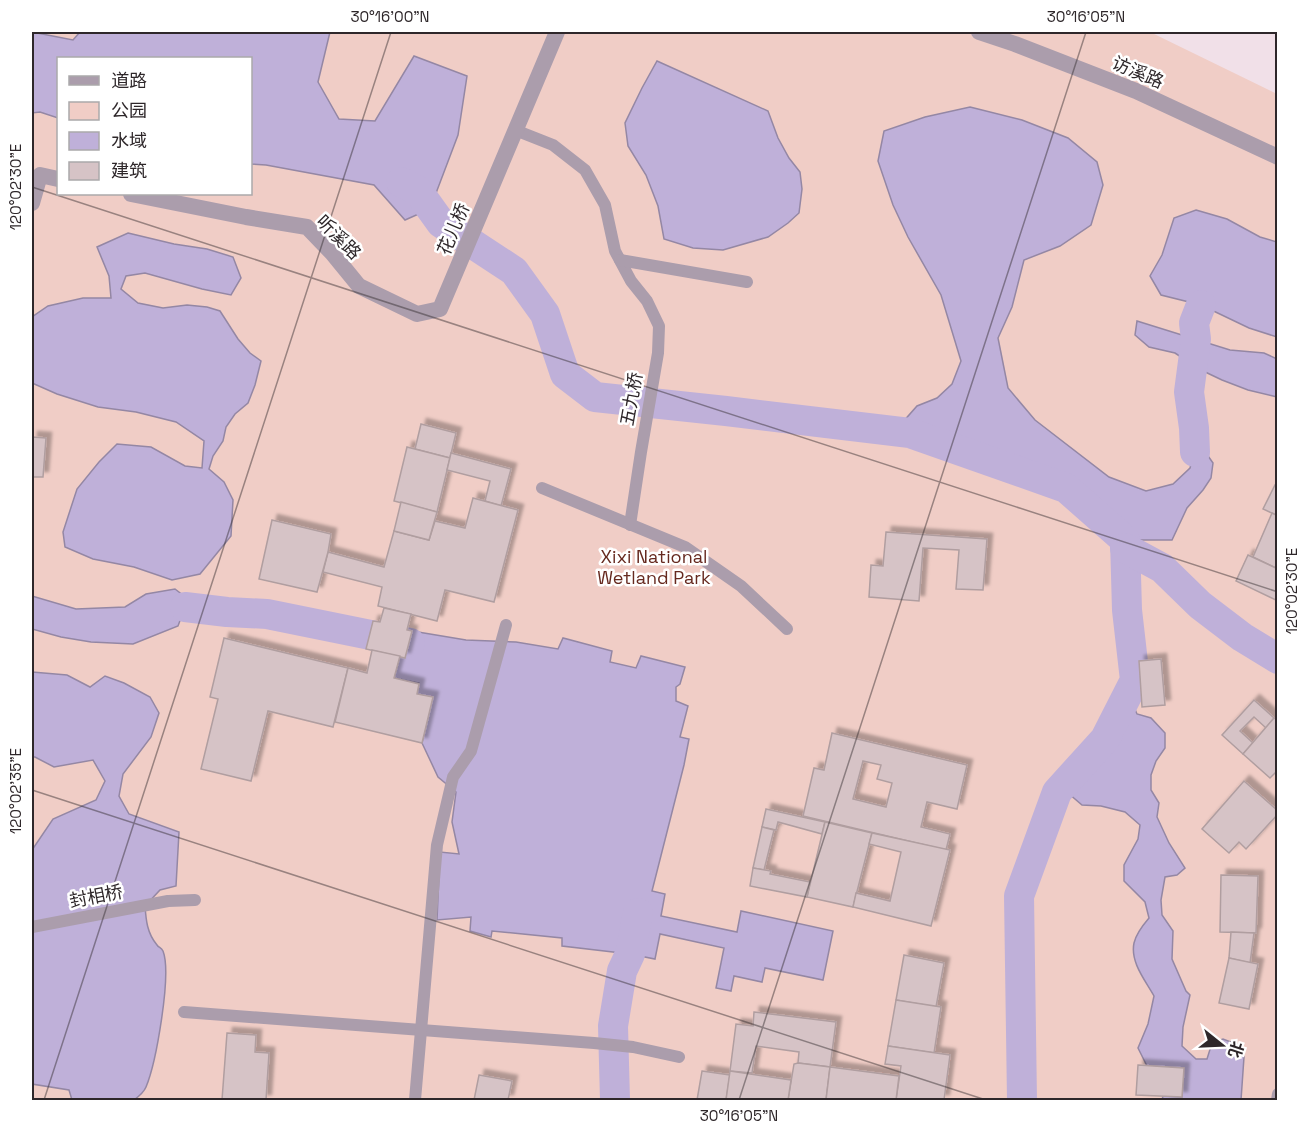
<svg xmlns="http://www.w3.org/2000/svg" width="1309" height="1132" font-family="'Space Grotesk','Noto Sans SC',sans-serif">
<defs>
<filter id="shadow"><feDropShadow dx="5.5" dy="-5.5" stdDeviation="1.5" flood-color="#0004"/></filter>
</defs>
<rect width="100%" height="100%" fill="#f1e0e8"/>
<path fill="#f0cdc6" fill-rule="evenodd" d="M 32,32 L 1150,32 L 1277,94 L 1277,1100 L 32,1100 ZM 58,58 L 250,58 L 250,194 L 58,194 Z"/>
<g fill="#bfb0d9" stroke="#9487a4" stroke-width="1.5">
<polygon points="32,32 73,40 80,32 330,32 318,82 339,119 375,121 414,56 467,76 458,135 430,209 405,220 374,185 266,165 251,164 250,58 58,58 58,118 40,112 32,113"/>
<polygon points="657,61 768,111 778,138 789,158 800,172 802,189 799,213 788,223 768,237 723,250 693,248 664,239 658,206 646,175 628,146 625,123 642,88"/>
<polygon points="970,107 1022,120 1068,138 1097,162 1103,185 1091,225 1060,246 1024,260 1012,307 998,338 1008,388 1035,420 1109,477 1146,491 1173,484 1190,468 1195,452 1206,453 1213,463 1211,478 1203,490 1187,508 1172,540 1125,540 1066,488 978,457 895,431 917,406 937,398 952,384 961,361 941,295 908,237 893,205 878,161 884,131 925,117"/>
<polygon points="1196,210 1227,219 1260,237 1277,242 1277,337 1249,328 1201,305 1161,295 1150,276 1162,255 1174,218"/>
<polygon points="128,233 174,244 207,249 233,257 241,278 231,295 202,289 145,273 126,276 121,289 138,303 163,308 187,305 207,307 220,311 238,339 250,353 261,361 255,385 248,403 235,414 226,427 223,441 213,456 209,469 224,482 233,500 231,536 200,574 172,580 134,567 93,559 65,547 63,532 77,489 99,462 117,444 151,447 185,466 202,468 204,441 176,422 136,412 98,407 57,394 32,383 32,317 48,306 83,298 111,298 109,276 97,247"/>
<polygon points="1137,321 1230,350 1264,353 1277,359 1277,397 1248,390 1222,380 1201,370 1175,353 1149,347 1135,335"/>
<polygon points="175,589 188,599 178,626 133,644 91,642 61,637 32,629 32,596 76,609 125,607 146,594"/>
<polygon points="412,631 466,640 516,642 558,649 563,638 612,651 610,662 636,668 641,656 685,667 680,684 676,687 676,701 688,706 680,737 689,739 684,765 652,891 665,894 661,916 737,932 741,911 833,931 823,980 765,968 762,982 734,976 731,991 716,988 724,948 660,934 655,959 630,954 562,946 562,938 492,931 491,937 470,931 471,917 437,920 440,852 459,854 452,822 456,792 438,777 422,743 432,698 417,694 419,683 394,678 400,656 405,657"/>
<path d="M 32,672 L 67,675 L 90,687 L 105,676 L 124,683 L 150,697 L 159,713 L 151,737 L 123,774 L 119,796 L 129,814 L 179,832 L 176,886 L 160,890 L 145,906 C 146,920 147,933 157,945 C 159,948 161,947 163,951 C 172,974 156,1063 146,1087 C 144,1092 138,1097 134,1100 L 72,1100 L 69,1090 L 32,1084 L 32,850 L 53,819 L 96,800 L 105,781 L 93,760 L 54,767 L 35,757 L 32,757 Z"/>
<path d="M 1128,693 L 1137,714 L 1151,718 L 1165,733 L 1165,748 L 1156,761 L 1151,775 L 1151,790 L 1159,803 L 1157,817 L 1169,843 L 1185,868 L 1177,875 L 1165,877 L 1161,900 L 1162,915 L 1173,931 L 1172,959 L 1186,991 L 1190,995 L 1183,1027 L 1182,1046 L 1196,1059 L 1207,1059 L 1212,1043 L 1223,1039 L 1239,1045 L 1244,1057 L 1241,1100 L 1162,1100 L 1163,1096 L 1182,1097 L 1184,1068 L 1147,1066 L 1138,1048 L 1148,1024 L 1154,996 C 1145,980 1130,962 1134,943 C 1136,934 1143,925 1149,918 L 1145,902 L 1124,881 L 1124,865 L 1138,839 L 1140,825 L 1125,812 L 1101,806 L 1082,805 L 1061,787 L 1105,739 Z"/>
</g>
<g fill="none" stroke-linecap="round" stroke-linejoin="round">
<g stroke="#bfb0d9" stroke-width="30">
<polyline points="401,182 418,191 441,223 514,271 545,314 565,374 595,397 726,411 910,433 1066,488 1125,540 1127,610 1135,680 1105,739 1057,792 1019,896 1022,1100"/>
<polyline points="1195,452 1194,428 1189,392 1196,339 1194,323 1201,305"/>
<polyline points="1125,548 1162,568 1200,605 1242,637 1278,659"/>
<polyline points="185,607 227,612 267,614 410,643"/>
<polyline points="615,1100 613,1026 622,971 630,954 638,913"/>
</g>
</g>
<g fill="#d6c3c6" stroke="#b09ea0" stroke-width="1.5" fill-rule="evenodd" filter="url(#shadow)">
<polygon points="421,424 456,433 450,458 415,449"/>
<polygon points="32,437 46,438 43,477 32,477"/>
<polygon points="407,447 450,458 437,512 394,501"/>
<polygon points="451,453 511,469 501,506 485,501 490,481 447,470"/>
<polygon points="1275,485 1278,486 1278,516 1263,509"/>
<polygon points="473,498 518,510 494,602 445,590 437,621 378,606 382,587 323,572 328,552 384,567 394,531 429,540 435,521 465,528"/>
<polygon points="401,502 437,512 429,540 394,531"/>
<polygon points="1272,513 1278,516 1278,569 1253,557"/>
<polygon points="272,520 331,534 328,552 317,592 259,579"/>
<polygon points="886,532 987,539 983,590 956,589 959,550 923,548 919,601 869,597 871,565 883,566"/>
<polygon points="1248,555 1278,569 1278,601 1236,581"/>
<polygon points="384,608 411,614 407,630 412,631 405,658 366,649 373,621 380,622"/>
<polygon points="224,638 348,668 333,727 268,711 251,781 201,769 218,699 210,697"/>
<polygon points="372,650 400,656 394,678 419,684 417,694 433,697 422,743 335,722 348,668 367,673"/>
<polygon points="1161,659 1165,705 1142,707 1139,661"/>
<polygon points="1254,700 1274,718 1266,728 1254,717 1240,731 1253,743 1243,754 1222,735"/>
<polygon points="1274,718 1278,721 1278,770 1270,778 1243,754"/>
<path d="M 832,733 L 967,765 L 957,809 L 927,802 L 921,827 L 950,834 L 946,850 L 803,816 L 814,768 L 824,770 ZM 863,761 L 881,765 L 877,779 L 892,783 L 886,807 L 853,799 Z"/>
<polygon points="1244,781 1278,811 1278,814 1246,849 1239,842 1229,853 1202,829"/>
<polygon points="766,809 825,822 822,834 778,822 776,830 762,827"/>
<polygon points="825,822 872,833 853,907 807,897"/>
<polygon points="762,827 774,830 764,870 753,868"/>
<polygon points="872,833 950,850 931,926 853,907 856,893 890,901 901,852 869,844"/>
<polygon points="753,868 771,871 770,874 810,882 807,897 750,886"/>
<polygon points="1221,875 1258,876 1256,933 1220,932"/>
<polygon points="1231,932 1254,933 1250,963 1229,958"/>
<polygon points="904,955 944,963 936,1007 896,1000"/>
<polygon points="1229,958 1258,964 1249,1009 1219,1003"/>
<polygon points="896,1000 941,1007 934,1053 888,1046"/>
<polygon points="754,1012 836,1022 830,1067 798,1063 799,1052 756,1046 752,1073 730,1071 736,1024 753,1026"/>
<polygon points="227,1033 256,1035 255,1052 269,1053 266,1100 222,1100"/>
<polygon points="888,1046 950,1055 944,1100 896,1100 901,1066 885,1064"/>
<polygon points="798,1063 830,1067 826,1100 788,1100 794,1064"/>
<polygon points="1138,1065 1184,1068 1182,1097 1136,1095"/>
<polygon points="830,1067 899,1076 896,1100 826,1100"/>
<polygon points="702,1071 730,1075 726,1100 697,1100"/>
<polygon points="730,1071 791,1080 788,1100 726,1100"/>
<polygon points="479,1075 512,1081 508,1100 474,1100"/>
</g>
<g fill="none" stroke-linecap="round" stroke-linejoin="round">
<g stroke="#ab9dac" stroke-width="12">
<polyline points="515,130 553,145 585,170 605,205 615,251 631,281 647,301 659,326 658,353 641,452 630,525"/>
<polyline points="620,260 747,282"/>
<polyline points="542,488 685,547 741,586 787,629"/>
<polyline points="32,927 168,901 195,900"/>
<polyline points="184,1012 594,1043 633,1047 679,1057"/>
<polyline points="415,1100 437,845 453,777 471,751 506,625"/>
<polyline points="1277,1100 1278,1094"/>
</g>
<g stroke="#ab9dac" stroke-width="16">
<polyline points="131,194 246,217 307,227 332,253 359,286 417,314 440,309 557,32"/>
<polyline points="32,203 40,175 58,179"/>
</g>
<polyline stroke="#ab9dac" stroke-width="16" points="979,32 1015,44 1136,91 1278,157"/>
</g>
<path fill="none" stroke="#2e272a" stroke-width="1.5" stroke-opacity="0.45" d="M 32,187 L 1278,592M 32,790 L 986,1100M 44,1100 L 391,32M 739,1100 L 1086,32"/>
<g text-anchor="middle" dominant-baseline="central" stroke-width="5" stroke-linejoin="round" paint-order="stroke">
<g font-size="18" fill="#2e272a" stroke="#fff">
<text transform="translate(1138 72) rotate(23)">访溪路</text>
<text transform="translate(453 229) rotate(-67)">花儿桥</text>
<text transform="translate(339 237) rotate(45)">听溪路</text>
<text transform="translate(631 399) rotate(-80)">五九桥</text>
<text transform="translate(96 896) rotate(-11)">封相桥</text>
</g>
<g font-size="18" fill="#66291f" stroke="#fff">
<text x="654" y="556">Xixi National<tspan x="654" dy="21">Wetland Park</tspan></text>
</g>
</g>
<rect width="1309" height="1132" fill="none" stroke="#ffffff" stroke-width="66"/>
<rect x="57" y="57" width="195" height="138" fill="#ffffff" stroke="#aba9aa" stroke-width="1.5"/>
<rect x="69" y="76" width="30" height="9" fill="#ab9dac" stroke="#aba9aa" stroke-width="1.5"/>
<text x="111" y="87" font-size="18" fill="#2e272a">道路</text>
<rect x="69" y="102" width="30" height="18" fill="#f0cdc6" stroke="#aba9aa" stroke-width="1.5"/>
<text x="111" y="117" font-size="18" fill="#2e272a">公园</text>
<rect x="69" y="132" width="30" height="18" fill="#bfb0d9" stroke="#aba9aa" stroke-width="1.5"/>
<text x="111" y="147" font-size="18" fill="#2e272a">水域</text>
<rect x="69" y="162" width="30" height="18" fill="#d6c3c6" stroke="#aba9aa" stroke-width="1.5"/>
<text x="111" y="177" font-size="18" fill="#2e272a">建筑</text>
<g transform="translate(1222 1045) rotate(108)" stroke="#ffffff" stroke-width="4.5" paint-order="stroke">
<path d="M0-4.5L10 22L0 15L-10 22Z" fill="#2e272a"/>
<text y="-9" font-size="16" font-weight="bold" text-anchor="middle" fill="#2e272a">北</text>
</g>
<rect x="33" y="33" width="1243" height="1066" fill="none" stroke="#2e272a" stroke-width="2"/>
<g font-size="15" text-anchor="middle" fill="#2e272a">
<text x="390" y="22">30°16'00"N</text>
<text x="1086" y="22">30°16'05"N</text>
<text transform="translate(16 187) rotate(-90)" y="5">120°02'30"E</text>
<text transform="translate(1292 591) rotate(-90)" y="5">120°02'30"E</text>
<text transform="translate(16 791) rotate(-90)" y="5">120°02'35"E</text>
<text x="739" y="1121">30°16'05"N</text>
</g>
</svg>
